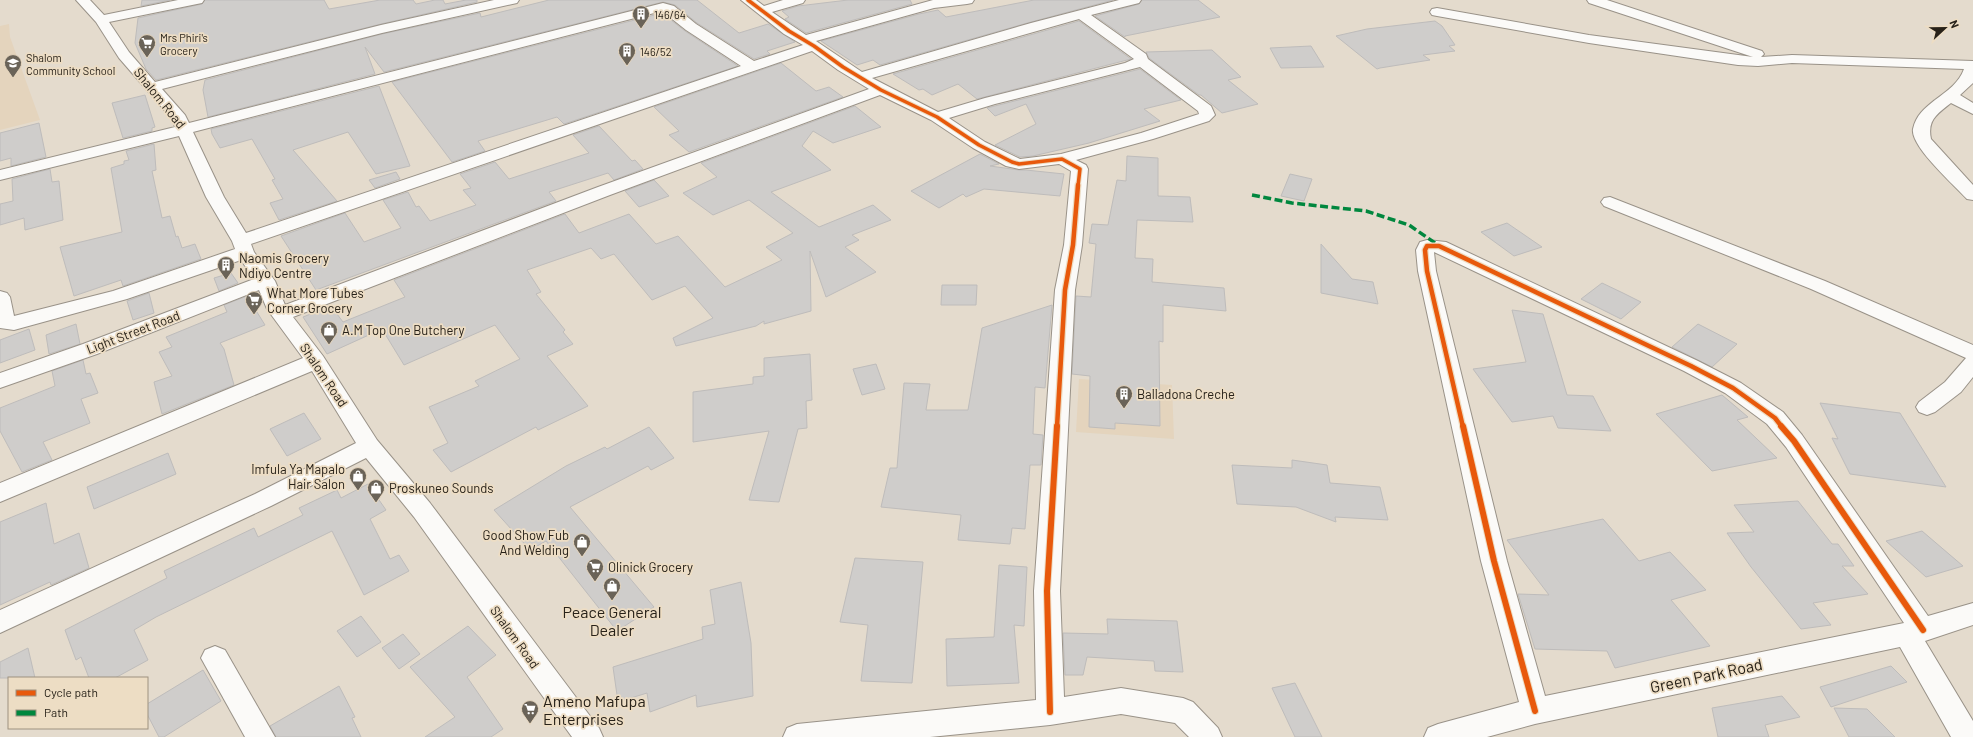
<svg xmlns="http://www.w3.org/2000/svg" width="1973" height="737" font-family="Barlow,sans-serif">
<rect width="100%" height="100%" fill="#e4dbcd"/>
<g fill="#e4d4bd">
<polygon points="9,24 10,37 40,120 0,130 0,26"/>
<polygon points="1079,379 1172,385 1174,439 1076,432"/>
</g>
<g fill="#cfcdcb" stroke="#bebcbb">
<polygon points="142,0 170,0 141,6"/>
<polygon points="205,0 324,0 329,9 380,0 413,0 416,4 435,0 443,0 445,4 466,0 477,0 477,2 381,24 156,80 146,69 135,43 138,18 202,4"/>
<polygon points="549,0 697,0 739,33 768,24 795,42 767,51 770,54 754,59 697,23 675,5 663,2 384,72 365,47 375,74 208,117 203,90 205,80 382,34 480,13 481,17"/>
<polygon points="848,0 910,0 912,4 806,33 785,19 789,17 782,11 798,6"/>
<polygon points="1034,0 1113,0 1031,22 880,65 873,60 857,65 821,41 919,14 938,10 946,17"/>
<polygon points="1142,0 1198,0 1220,17 1125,36 1125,37 1095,16 1139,4"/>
<polygon points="662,13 685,31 738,66 564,124 557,117 478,141 485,151 452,162 392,82"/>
<polygon points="1079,21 1131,59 977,99 958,84 932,95 923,89 919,90 893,74"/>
<polygon points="1435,21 1442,26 1455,45 1449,46 1455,51 1423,55 1430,60 1380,68 1377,69 1336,36 1367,29"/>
<polygon points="1311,46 1324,67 1281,68 1270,48"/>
<polygon points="1212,50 1241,77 1228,80 1258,104 1222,113 1201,95 1199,95 1149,58 1146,52"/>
<polygon points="781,63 816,91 829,87 843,97 689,152 669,135 679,131 654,107"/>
<polygon points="1140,69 1181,100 1144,109 1160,121 1089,143 1033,156 1020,157 995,145 1036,124 1026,104 995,116 987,108"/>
<polygon points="379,86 410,166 376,174 348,132 293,150 337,201 279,220 270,203 283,199 272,180 275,179 252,139 220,148 212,134 211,129"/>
<polygon points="145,95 155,127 152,128 152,131 123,138 112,103"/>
<polygon points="855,106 881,127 833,143 813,131 802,146 831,170 771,192 819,227 873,205 891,220 852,235 859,240 845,247 876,272 826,297 810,251 811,311 764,324 764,321 756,326 676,346 673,338 713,318 685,286 652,300 614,254 601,259 591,248 527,270 541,292 536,294 565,330 563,332 573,344 547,356 588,406 538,430 536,427 451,472 433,450 448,443 429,407 479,386 475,381 520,359 495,325 404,365 382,329 327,354 303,317 331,306 343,322 405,297 394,280 565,214 579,233 629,214 656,244 678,236 725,287 782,260 766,247 793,233 749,200 713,215 683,193 717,177 701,163"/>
<polygon points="39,123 46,157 11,166 11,158 0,161 0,133"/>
<polygon points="599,126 632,161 635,160 643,169 614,180 608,173 549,192 556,201 316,290 281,236 345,213 364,242 401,228 383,200 408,192 416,207 419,206 430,221 476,205 463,190 471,188 460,174 495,162 509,179 589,153 573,135"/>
<polygon points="154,144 156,170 152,171 162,218 170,216 176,237 178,236 182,248 195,244 201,259 123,286 121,280 74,296 60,247 122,232 111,168 124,164 124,161 129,160 126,151"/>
<polygon points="980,154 999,164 990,166 1019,170 1026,170 1064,174 1060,196 984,189 966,197 963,194 939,208 911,191"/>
<polygon points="1127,156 1158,158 1158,196 1190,197 1193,222 1137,220 1135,258 1153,259 1152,282 1224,288 1226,311 1163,305 1163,342 1159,341 1160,426 1115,423 1115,429 1089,427 1090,376 1072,374 1076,296 1091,297 1096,244 1089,243 1092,224 1108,225 1117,180 1126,181"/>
<polygon points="50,169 52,182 59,181 63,220 25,230 24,218 0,225 0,204 13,201 12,179"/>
<polygon points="396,172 400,179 375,188 369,180"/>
<polygon points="1290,174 1312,179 1304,201 1281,196"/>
<polygon points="654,180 669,196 639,207 625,191"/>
<polygon points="1507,223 1542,247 1514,256 1481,232"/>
<polygon points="1321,244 1352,279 1373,282 1378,304 1321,293"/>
<polygon points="231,273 238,283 219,291 214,278"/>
<polygon points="1602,283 1623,293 1641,302 1621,319 1581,299"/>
<polygon points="942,285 977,285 976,305 941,305"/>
<polygon points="149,293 154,313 133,320 127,301"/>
<polygon points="247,296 265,325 220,343 224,349 234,385 162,414 154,382 172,376 159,352 172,347 166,337 227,312 224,305"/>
<polygon points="1052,305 1045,388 1035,387 1033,434 1043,435 1041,465 1030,465 1025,529 1012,528 1010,544 958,540 961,515 881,507 890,468 897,468 904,383 930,384 926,410 968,410 982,328"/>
<polygon points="1512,310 1543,314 1567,395 1593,396 1611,431 1558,428 1553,416 1512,422 1473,369 1526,362"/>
<polygon points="76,324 80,344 49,354 46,335"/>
<polygon points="1698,324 1737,344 1712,367 1672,347"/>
<polygon points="29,329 35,350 0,363 0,340"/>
<polygon points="810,354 812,400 806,401 807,428 798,429 779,502 749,500 769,431 693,442 693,392 753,384 753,377 764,376 764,358"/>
<polygon points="83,360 86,374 90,373 98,393 81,399 90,423 43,442 52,460 22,472 0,431 0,408 55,386 52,371"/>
<polygon points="876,364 885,389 862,395 853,369"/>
<polygon points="1722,395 1748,417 1737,420 1777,458 1712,471 1656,414"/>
<polygon points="1820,403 1900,413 1946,487 1850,474 1832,438 1838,439"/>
<polygon points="304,413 321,439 287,456 270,429"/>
<polygon points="649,427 674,458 651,470 648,466 570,507 654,607 617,631 546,541 530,550 494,510 566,466 605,447 607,449"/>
<polygon points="168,453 176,474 94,509 87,487"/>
<polygon points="1292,460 1327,465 1330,483 1380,487 1388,520 1335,517 1336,522 1296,507 1237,504 1232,465 1292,468"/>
<polygon points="368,484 386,510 370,519 390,559 399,555 409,571 364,595 332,531 156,617 134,630 148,660 115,678 89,678 81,657 76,660 65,630 167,578 164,571 254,528 258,537 303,515 299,508 337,490 341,498"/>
<polygon points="1798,501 1832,544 1838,544 1854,566 1842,566 1868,594 1813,603 1831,625 1801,629 1751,567 1727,533 1754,532 1734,505"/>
<polygon points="46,503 54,544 79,533 89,568 51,585 50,582 0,605 0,522"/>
<polygon points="1603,519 1639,561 1670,552 1706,590 1671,600 1710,646 1615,668 1607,651 1535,649 1518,594 1549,595 1507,540"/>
<polygon points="1922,531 1963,566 1926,577 1886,541"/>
<polygon points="855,558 923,562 912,683 861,681 868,625 840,622"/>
<polygon points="999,565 1027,567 1024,626 1014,625 1019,683 947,686 946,639 994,637"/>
<polygon points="741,582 751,643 753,696 697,707 696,695 650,712 647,693 618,702 613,667 703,639 702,627 715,624 710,590"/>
<polygon points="361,616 381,642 357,657 337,631"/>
<polygon points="1107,619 1177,621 1183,672 1155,671 1154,661 1087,657 1083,675 1065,675 1063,633 1108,634"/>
<polygon points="468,626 496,655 467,677 503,729 491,737 425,737 455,717 410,667"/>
<polygon points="403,634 420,654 399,669 382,648"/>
<polygon points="28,648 35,678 0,678 0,662"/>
<polygon points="1891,666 1907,682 1831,707 1820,687"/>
<polygon points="203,670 221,701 164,737 159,737 147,714 147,704"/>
<polygon points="1295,683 1322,737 1295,737 1272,688"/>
<polygon points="339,686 355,717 352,718 361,737 276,737 270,726"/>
<polygon points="1782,696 1800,717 1765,725 1769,737 1718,737 1712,708"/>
<polygon points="1834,708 1867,709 1895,737 1849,737"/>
</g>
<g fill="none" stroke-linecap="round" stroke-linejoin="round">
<g stroke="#999288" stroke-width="2">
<g id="street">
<path d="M 76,0 L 90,0 L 104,15 L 178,0 L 204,0 L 202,3 L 197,4 L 109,22 L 129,52 L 155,82 L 381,25 L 494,0 L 519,0 L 517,3 L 382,33 L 162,89 L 185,115 L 189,123 L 663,3 L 674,6 L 696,24 L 754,61 L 803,45 L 784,34 L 741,0 L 756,0 L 764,6 L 783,0 L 805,0 L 803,3 L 772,12 L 806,35 L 933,0 L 974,0 L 972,3 L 967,4 L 934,8 L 816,41 L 862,72 L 1031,23 L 1119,0 L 1141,0 L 1139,3 L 1091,15 L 1146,54 L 1148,59 L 1211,106 L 1215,115 L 1209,121 L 1153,139 L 1076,160 L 1086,165 L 1088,169 L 1082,245 L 1075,290 L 1060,591 L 1064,697 L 1121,688 L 1183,698 L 1193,702 L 1218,728 L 1222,737 L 1189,737 L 1175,723 L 1121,714 L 1050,725 L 930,737 L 783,737 L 787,728 L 797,724 L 1036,700 L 1034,591 L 1055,290 L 1064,245 L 1071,171 L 1059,164 L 1019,169 L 1006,166 L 973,148 L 931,120 L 880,95 L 610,195 L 293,317 L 323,356 L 377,440 L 430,503 L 599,728 L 603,737 L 572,737 L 414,517 L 366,458 L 271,506 L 0,633 L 0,610 L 255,494 L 356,443 L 312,371 L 0,502 L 0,483 L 303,358 L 267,309 L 259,290 L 97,354 L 0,388 L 0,373 L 83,344 L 254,279 L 241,260 L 127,299 L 14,330 L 0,328 L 0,291 L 7,293 L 10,297 L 14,316 L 113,291 L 235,249 L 232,241 L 206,197 L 179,136 L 0,180 L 0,170 L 175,127 L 172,119 L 119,58 L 96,22 ZM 662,11 L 686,30 L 741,66 L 246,233 L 224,197 L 193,132 ZM 1079,19 L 1134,59 L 1125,63 L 985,98 L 938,112 L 872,78 ZM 812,51 L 838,70 L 869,89 L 598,187 L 285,305 L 275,281 L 254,252 L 251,244 ZM 1140,67 L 1198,111 L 1199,114 L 1141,133 L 1061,154 L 1020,159 L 985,142 L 949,118 L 995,104 Z"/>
<path d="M 1587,0 L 1607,0 L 1762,51 L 1764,54 L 1761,57 L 1792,55 L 1973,61 L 1973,83 L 1960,95 L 1973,103 L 1973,114 L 1951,103 C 1937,114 1927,120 1931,139 L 1973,185 L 1973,200 L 1967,199 C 1955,186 1910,146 1913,129 C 1916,115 1925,108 1935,100 C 1947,91 1959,83 1964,69 L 1792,63 L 1758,66 L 1738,65 L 1589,43 L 1437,16 L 1432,15 L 1430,12 L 1432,9 L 1437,8 L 1589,35 L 1753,57 L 1589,3 Z"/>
<polygon points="1610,197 1825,281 1973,345 1973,377 1961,392 1935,412 1927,415 1919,412 1916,407 1919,402 1945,382 1966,358 1811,289 1604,206 1601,202 1604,198"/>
<path d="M 1427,240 L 1446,242 L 1698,361 L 1741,383 L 1783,412 L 1802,435 L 1928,616 L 1973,603 L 1973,625 L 1925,641 L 1973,721 L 1973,737 L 1951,737 L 1900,647 L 1535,724 L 1487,737 L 1424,737 L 1428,728 L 1438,724 L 1519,702 L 1481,561 L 1418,271 L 1416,250 L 1420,242 ZM 1434,252 L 1684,371 L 1725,393 L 1767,424 L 1786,447 L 1904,623 L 1545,696 L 1507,561 L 1436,271 Z"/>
<polygon points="215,646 225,650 275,737 245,737 201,658 205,650"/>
</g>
</g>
<use href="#street" fill="#fbfaf8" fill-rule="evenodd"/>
<polyline stroke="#00873e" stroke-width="3.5" stroke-dasharray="8 3.5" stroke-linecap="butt" points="1252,195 1292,203 1366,211 1409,225 1438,245"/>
<g stroke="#edddc4" stroke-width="5.5">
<polyline id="cycleway-far2" points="748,0 789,31 814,46 843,67 881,90 937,117 979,145 1012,162 1019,164 1062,159 1080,169 1078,186"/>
</g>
<g stroke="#edddc4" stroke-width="7">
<g id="cycleway-far1">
<polyline points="1057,427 1065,290 1073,245 1078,185"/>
<polyline points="1463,427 1427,271 1425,250 1427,246 1439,246 1691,366 1733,388 1775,418 1782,427"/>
</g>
</g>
<g stroke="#edddc4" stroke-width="8">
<g id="cycleway">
<polyline points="1463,426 1494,561 1535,711"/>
<polyline points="1781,426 1794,441 1923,630"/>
<polyline points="1050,712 1047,591 1057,426"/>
</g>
</g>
<use href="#cycleway-far2" stroke="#e8590c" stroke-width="3.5"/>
<use href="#cycleway-far1" stroke="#e8590c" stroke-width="4.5"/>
<use href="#cycleway" stroke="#e8590c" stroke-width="6"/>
</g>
<defs>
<g id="building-pin" transform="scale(0.9)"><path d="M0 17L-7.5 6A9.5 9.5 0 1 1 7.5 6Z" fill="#6a6358" stroke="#edddc4"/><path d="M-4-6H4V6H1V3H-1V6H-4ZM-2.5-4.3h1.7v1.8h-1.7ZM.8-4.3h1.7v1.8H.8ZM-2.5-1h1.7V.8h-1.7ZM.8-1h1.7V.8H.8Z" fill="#fff"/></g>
<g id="supermarket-pin" transform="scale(0.9)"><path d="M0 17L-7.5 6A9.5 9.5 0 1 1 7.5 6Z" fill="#6a6358" stroke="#edddc4"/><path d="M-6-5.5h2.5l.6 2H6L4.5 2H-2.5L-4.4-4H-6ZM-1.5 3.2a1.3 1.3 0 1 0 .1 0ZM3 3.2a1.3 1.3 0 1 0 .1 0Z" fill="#fff"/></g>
<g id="school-pin" transform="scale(0.9)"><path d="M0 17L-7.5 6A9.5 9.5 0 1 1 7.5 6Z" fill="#6a6358" stroke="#edddc4"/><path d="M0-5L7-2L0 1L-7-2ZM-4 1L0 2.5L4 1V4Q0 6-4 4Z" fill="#fff"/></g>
<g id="shop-pin" transform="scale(0.9)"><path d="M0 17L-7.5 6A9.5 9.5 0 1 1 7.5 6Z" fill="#6a6358" stroke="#edddc4"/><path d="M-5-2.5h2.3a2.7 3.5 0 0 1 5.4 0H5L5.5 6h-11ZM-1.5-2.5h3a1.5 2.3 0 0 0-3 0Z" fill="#fff"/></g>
</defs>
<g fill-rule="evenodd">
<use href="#building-pin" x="641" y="14"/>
<use href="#supermarket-pin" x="147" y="43"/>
<use href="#building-pin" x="627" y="51"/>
<use href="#school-pin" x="13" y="63"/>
<use href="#building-pin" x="226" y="265"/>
<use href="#supermarket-pin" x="254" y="300"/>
<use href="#shop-pin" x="329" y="330"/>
<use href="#building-pin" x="1124" y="394"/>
<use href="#shop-pin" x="358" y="476"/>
<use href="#shop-pin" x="376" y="488"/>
<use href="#shop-pin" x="582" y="542"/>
<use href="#supermarket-pin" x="595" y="567"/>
<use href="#shop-pin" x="612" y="586"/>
<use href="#supermarket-pin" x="530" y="709"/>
</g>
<g text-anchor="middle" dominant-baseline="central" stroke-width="3.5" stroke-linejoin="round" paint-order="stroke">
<g font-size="11" fill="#282219" stroke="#edddc4" text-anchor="start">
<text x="654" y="14">146/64</text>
<text x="160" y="37">Mrs Phiri's<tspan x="160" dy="13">Grocery</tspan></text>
<text x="640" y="51">146/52</text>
<text x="26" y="57">Shalom<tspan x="26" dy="13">Community School</tspan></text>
</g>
<g font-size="13" fill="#282219" stroke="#edddc4">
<text transform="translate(160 98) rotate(51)">Shalom Road</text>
<text transform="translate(133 332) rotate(-21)">Light Street Road</text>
<text transform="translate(324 375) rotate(56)">Shalom Road</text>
<text transform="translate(515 637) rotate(54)">Shalom Road</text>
</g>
<g font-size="13" fill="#282219" stroke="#edddc4" text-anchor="start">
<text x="239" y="258">Naomis Grocery<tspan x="239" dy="15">Ndiyo Centre</tspan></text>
<text x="267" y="293">What More Tubes<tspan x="267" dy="15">Corner Grocery</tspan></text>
<text x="342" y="330">A.M Top One Butchery</text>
<text x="1137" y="394">Balladona Creche</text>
<text x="345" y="469" text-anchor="end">Imfula Ya Mapalo<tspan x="345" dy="15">Hair Salon</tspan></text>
<text x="389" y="488">Proskuneo Sounds</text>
<text x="569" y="535" text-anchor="end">Good Show Fub<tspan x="569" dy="15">And Welding</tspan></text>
<text x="608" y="567">Olinick Grocery</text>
</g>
<g font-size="16" fill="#282219" stroke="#edddc4">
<text x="612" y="611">Peace General<tspan x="612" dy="18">Dealer</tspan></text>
<text x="543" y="700" text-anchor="start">Ameno Mafupa<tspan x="543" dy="18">Enterprises</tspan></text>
</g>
<g font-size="16" fill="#282219" stroke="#edddc4">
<text transform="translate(1706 675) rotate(-12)">Green Park Road</text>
</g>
</g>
<rect x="8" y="677" width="140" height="52" fill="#edddc4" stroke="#9e9280"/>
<rect x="16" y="690" width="20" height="6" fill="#e8590c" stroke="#9e9280"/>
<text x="44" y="697" font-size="12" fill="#282219">Cycle path</text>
<rect x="16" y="710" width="20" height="6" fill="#00873e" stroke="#9e9280"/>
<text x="44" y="717" font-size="12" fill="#282219">Path</text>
<g transform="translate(1945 28) rotate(68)" stroke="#edddc4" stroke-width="3" paint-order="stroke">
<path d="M0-3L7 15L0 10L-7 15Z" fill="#282219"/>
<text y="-6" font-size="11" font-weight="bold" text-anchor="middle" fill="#282219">N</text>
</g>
</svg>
